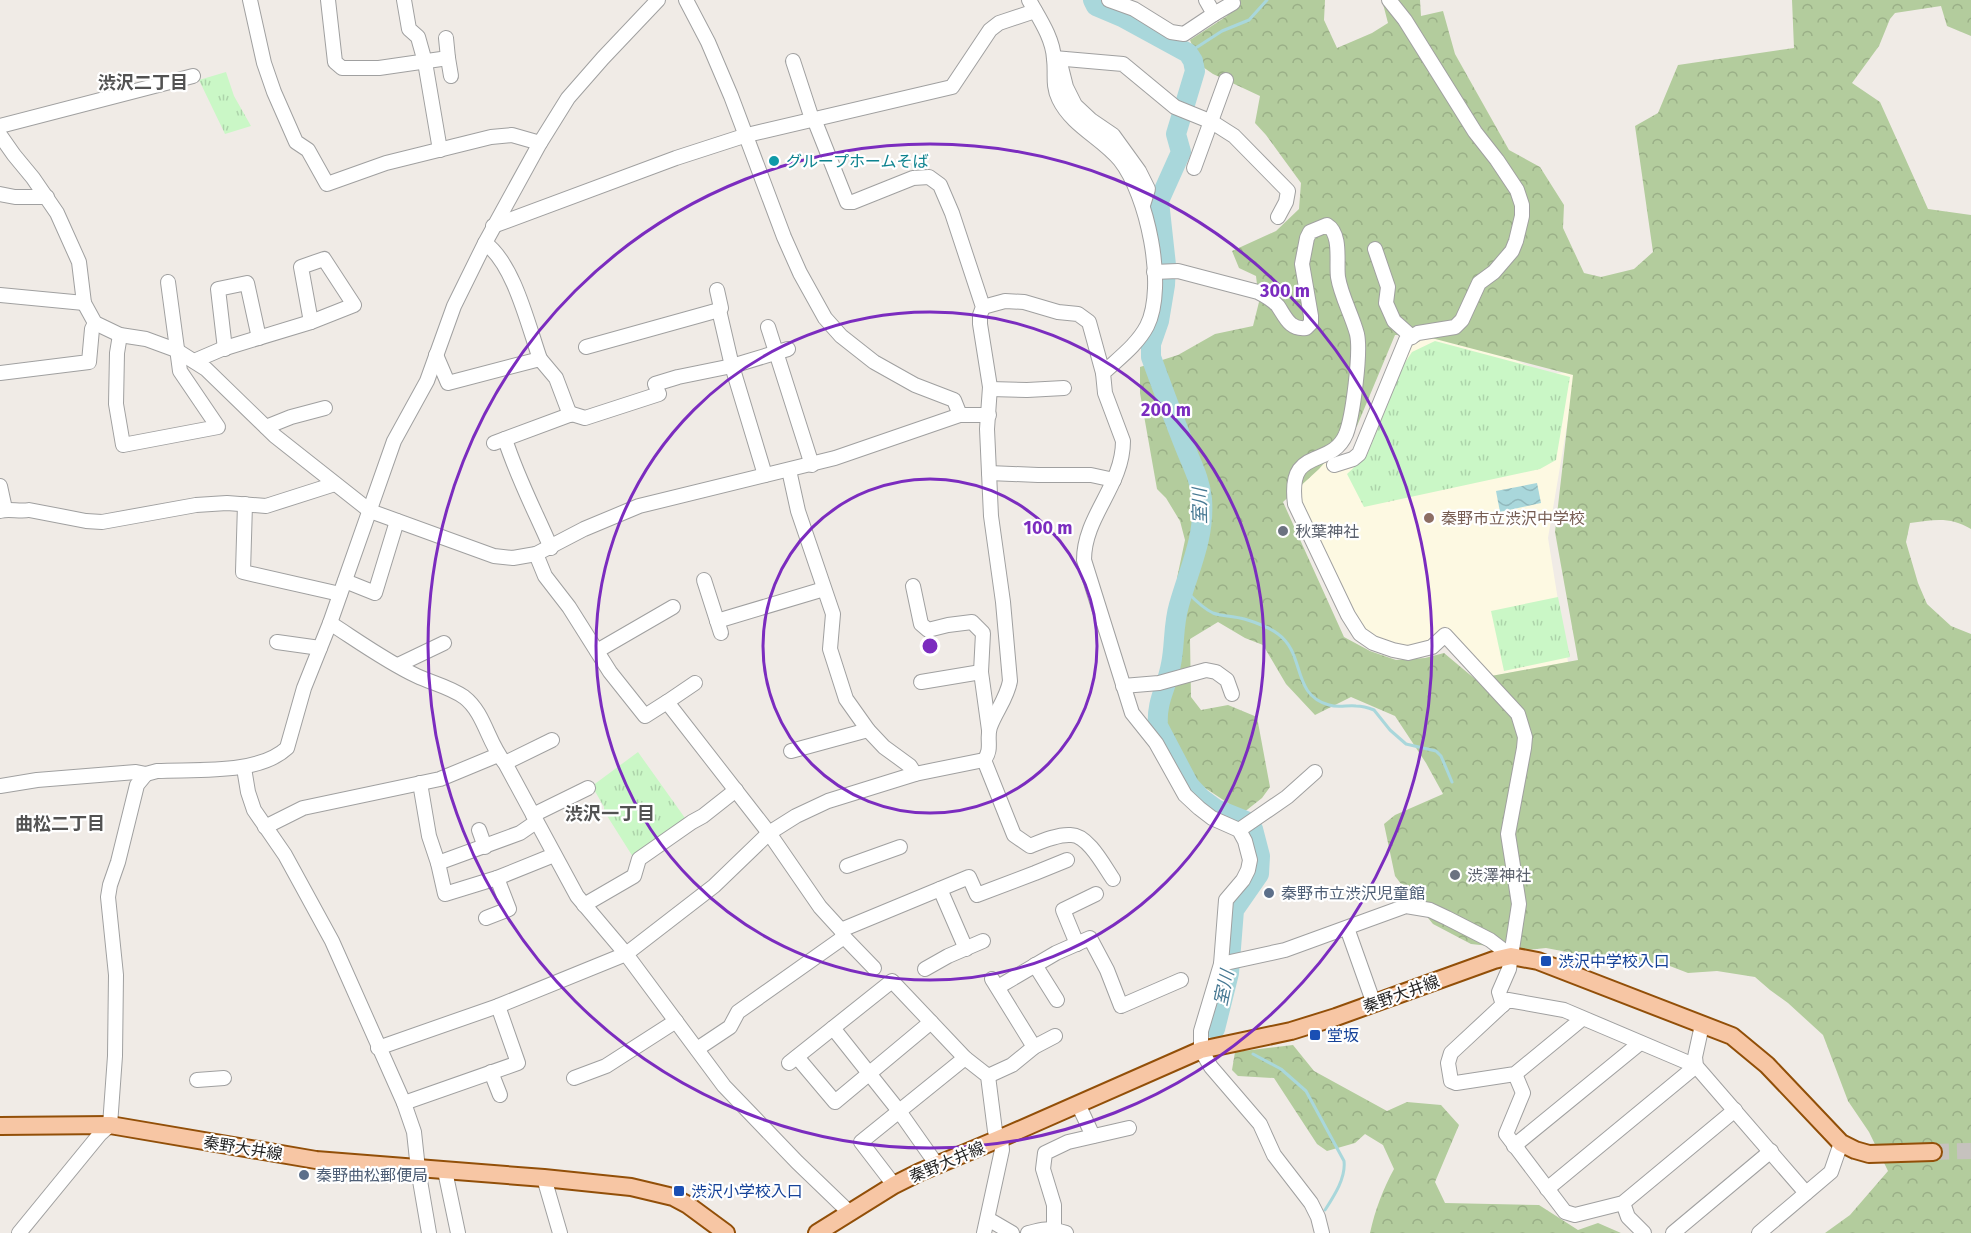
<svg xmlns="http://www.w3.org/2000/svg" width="1971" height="1233" font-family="'Fira Sans','Noto Sans JP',sans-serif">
<defs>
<pattern id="forest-crowns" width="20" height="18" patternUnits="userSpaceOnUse" patternTransform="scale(1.5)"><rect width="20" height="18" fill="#b3cc9d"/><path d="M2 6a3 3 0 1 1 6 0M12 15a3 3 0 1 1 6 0" fill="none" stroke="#9aaf87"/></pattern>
<pattern id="park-tufts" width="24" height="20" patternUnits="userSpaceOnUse" patternTransform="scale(1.5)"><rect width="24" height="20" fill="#caf7c6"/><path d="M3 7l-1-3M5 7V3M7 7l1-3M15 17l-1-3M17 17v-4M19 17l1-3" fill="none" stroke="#add3aa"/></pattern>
<pattern id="water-waves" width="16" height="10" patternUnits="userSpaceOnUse" patternTransform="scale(1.5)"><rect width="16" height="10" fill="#a9d7db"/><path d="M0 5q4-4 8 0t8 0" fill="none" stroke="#91b8bc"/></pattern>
</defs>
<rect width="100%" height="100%" fill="#f0ebe6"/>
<polygon fill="#fdf9e2" points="1424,334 1468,339 1547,374 1576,372 1548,538 1568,662 1491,676 1444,626 1430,644 1411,649 1373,638 1358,624 1297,497 1299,476 1320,459 1326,461 1331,470 1356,460 1411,340"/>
<g fill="url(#forest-crowns)" fill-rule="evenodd">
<path d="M 1236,0 L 1325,0 L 1324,20 L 1337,48 L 1372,33 L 1388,23 L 1382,0 L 1420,0 L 1421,16 L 1443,11 L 1455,54 L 1509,150 L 1540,167 L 1564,205 L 1563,228 L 1584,273 L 1601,277 L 1634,269 L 1653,252 L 1635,126 L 1658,113 L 1678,65 L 1794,48 L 1792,0 L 1971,0 L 1971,36 L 1947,26 L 1941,6 L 1895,13 L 1890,19 L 1879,46 L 1852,83 L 1880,102 L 1928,209 L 1971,215 L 1971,529 C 1950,516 1933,520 1910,523 L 1906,542 L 1918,583 L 1927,604 L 1951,626 L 1971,634 L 1971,1233 L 1825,1233 L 1850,1215 L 1888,1171 L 1869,1132 L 1848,1101 L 1823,1035 L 1788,1003 L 1770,990 L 1755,977 L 1717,971 L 1688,973 L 1662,963 L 1638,963 L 1604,959 L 1546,948 L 1527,950 L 1471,944 L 1433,924 L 1411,897 L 1395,876 L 1384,824 L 1395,815 L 1443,794 L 1426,763 L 1395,716 L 1351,697 L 1315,715 L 1286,684 L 1263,645 L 1245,638 L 1218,622 L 1190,639 L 1191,697 L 1201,710 L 1228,705 L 1257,717 L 1270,787 L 1262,798 L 1243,813 L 1196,782 L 1167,723 L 1166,708 L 1183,637 L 1177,578 L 1185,540 L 1180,521 L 1166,498 L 1157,489 L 1140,393 L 1140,367 L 1178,355 L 1215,334 L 1253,326 L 1259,302 L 1256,276 L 1239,268 L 1232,251 L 1276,231 L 1299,209 L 1301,183 L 1266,135 L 1255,123 L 1260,96 L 1213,74 L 1200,65 L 1190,40 L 1227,16 ZM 1395,335 L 1420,335 L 1573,375 L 1555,532 L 1578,660 L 1475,679 L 1444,653 L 1425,658 L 1396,660 L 1370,651 L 1344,637 L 1283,502 L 1319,469 L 1357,426 Z"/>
<path d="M 1293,1045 L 1314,1071 L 1387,1111 L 1407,1102 L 1441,1105 L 1459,1125 L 1435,1182 L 1445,1203 L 1539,1205 L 1578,1230 L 1598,1223 L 1621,1233 L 1370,1233 C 1375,1210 1383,1189 1394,1169 L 1383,1145 L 1365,1134 L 1355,1143 L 1327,1151 L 1317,1144 L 1274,1078 L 1238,1076 L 1232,1070 L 1235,1052 Z"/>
</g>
<g fill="url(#park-tufts)">
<polygon points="226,72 234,96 251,126 225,134 199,80"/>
<polygon points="1435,341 1570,377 1556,460 1540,469 1364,507 1347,474 1367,455 1404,364 1412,352"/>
<polygon points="1558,597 1570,657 1504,671 1491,611"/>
<polygon points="638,752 685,818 684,823 633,857 604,811 604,807 592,786"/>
</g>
<polygon fill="url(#water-waves)" points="1537,483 1541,503 1500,512 1496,491"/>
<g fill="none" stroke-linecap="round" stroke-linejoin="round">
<g stroke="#a9d7db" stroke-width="3">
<polyline points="1188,53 1222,31 1249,20 1267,0"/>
<path d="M 1185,590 C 1193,598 1202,608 1213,613 C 1221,616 1232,616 1240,618 C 1250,620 1271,628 1278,634 C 1306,654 1291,695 1329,705 C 1338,708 1347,705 1356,706 C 1362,706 1369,708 1374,710 L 1390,730 L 1406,744 L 1436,751 L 1441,756 L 1452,782"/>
<path d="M 1253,1054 L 1281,1069 L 1306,1091 L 1344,1161 C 1346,1178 1334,1196 1325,1210"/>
</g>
<path stroke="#a9d7db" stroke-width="20" d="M 1093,0 L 1096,6 L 1122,17 L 1188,53 L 1193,61 L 1195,71 L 1176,134 L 1181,152 L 1159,201 L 1166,265 L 1165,285 L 1159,321 L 1151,344 L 1151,357 C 1162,387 1173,417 1185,447 C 1192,465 1200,479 1202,499 C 1205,538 1189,569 1179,605 C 1173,625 1175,645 1171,664 C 1167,688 1156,700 1158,726 L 1189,785 L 1201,798 L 1216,809 L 1246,821 L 1253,829 L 1260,856 L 1259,874 L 1234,910 L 1229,973 L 1215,1029"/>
<polyline stroke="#c6c2be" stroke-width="16" stroke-dasharray="16 8" stroke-linecap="butt" points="1933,1152 1971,1151"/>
<g stroke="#a0a0a0" stroke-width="16">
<g id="minor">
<polyline points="250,0 264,63 274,92 296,142 308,150 327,184 386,163 491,137 512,135 540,143"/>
<polyline points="328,0 335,62 342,68 379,68 448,58 446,38"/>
<polyline points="404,0 409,29 418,37 425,62 440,150"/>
<polyline points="686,0 708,42 731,96 784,237 800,273 825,318 841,336 874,362 915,385 954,400 960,415"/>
<path d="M 1029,0 C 1039,18 1053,38 1054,59 C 1056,73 1052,85 1059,99 C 1072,126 1102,138 1120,160 C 1147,194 1167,286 1147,326 C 1137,345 1119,358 1103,373 L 1105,393 L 1123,441 C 1123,486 1084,516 1084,560 L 1132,713 L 1156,743 L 1185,795 L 1199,808 L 1212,818 L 1239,830 L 1245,841 L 1250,860 L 1248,870 L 1243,880 L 1226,900 L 1221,964 L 1201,1031 L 1201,1050 L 1211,1067 L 1260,1124 L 1274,1155 L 1311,1203 L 1318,1217 L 1322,1233"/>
<polyline points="1109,0 1134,9 1171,32 1184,34 1214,14 1206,0"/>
<polyline points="1214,14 1233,3"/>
<polyline points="448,58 451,76"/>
<polyline points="1054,58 1123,64 1175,107 1212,122 1234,136 1288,191 1286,202 1278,217"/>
<polyline points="793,61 812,119"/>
<polyline points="1060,63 1066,87 1075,105 1091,120 1113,135 1139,171 1148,189 1143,205"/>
<polyline points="0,126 193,76"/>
<polyline points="0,135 14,155 33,178 57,213 79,262 84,303 95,323 120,335 146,339 176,350 206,369 275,436 370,511 494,556 513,558 536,554 584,529 639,506 835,458 960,415 989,415"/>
<polyline points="1194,168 1226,80"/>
<polyline points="0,194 15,197 47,197"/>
<polyline points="493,226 676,158 747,135 952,87 990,30 999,23 1035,11"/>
<path d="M 485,243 C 514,264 528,325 540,359"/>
<polyline points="1375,249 1388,287 1386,303 1394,321 1412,337"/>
<polygon points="324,259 354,305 311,322 301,267"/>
<path d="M 1154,272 L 1178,271 L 1258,292 C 1266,296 1272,299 1278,306 C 1286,318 1290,330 1306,328 L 1311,323 L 1311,316 L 1302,264 L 1307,238 L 1310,232 L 1327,225 C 1342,234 1336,263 1338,277 C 1341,296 1352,315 1357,334 C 1361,352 1353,416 1346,434 C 1331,470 1287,444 1295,504 L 1348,615 L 1360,634 L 1373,643 L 1393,650 L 1408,653 L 1432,647 L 1445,635 L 1518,714 L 1525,737 L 1524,748 L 1508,834 L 1519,904 L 1509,969 L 1499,992 L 1503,1005"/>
<polyline points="717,290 721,308 719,310"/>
<polyline points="0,295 84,303"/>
<polyline points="983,307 1005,301 1024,302 1058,312 1078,314 1089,322 1103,373"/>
<polyline points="768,327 812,465"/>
<polyline points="120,335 117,353 116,404 123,445 218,427 180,371 168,282"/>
<polyline points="586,347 719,310 732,366 765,475"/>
<polyline points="225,349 218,289 247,283 259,338"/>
<polyline points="436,355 448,383 540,359 556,378 570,415"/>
<polyline points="194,361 222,349 311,322"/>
<polyline points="0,373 89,362 92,329 95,323"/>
<polyline points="990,389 1027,390 1064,388"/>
<polyline points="266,427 291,417 325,408"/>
<path d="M 505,439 C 517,477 535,511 551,548"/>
<polyline points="494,443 572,414 585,418 659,394 655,384 678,377 732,366 788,349"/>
<polyline points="1334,465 1353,459 1359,454 1406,340 1418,333 1455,327 1462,320 1479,283 1494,272 1512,251 1516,241 1522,216 1522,205 1517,190 1497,160 1475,132 1405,20 1389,0"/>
<polyline points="789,470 798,511 833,614 830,649 846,699 868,730 884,747 910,766 915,774"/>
<polyline points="989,473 1038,475 1091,475 1114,480"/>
<polyline points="0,486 5,509"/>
<polyline points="245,504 243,572 340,594"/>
<path d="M 0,511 C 9,508 19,512 29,510 L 86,521 L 102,522 L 196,505 L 227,503 L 266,506 L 335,484"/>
<polyline points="536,554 545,576 569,607 610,672 645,716 667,702 769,833 820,907 841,930 844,937 874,968"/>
<polyline points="704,580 721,633"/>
<polyline points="345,581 375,593 397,521"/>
<polyline points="913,586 921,624 928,630 948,625 972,622 983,633 981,672 989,730"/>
<polyline points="717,621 824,589"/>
<path d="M 330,623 C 358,641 387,662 417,676 C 432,683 450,687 464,697 C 485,713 488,744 505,763 L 577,896 L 626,954 L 724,1086 L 797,1162 L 850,1213"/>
<polyline points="277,642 320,648"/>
<polyline points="597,651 673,607"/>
<polyline points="398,665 444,643"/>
<polyline points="921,682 981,672"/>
<polyline points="1123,686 1159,683 1206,670 1216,672 1227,680 1232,694"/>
<polyline points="667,702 695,683"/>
<polyline points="791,751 868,730"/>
<path d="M 984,760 L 1014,835 L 1030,846 C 1042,841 1058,834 1071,835 C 1088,835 1104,866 1113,879"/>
<polyline points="505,763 552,740"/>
<polyline points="244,768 248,792 254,810 285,855 332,941 404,1103 414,1132 418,1169 429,1233"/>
<polyline points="420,783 429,836 438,863 520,833 536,822"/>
<path d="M 0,786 L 37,780 L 136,772 L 146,774 L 157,771 C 195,769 258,775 287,748 L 304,688 L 330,623 L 394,441 L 427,381 L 454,306 L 485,243 L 540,143 L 568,98 L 603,58 L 658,0"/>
<polyline points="533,815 588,788"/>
<polyline points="265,827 303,808 440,779 498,755"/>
<polyline points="479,830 485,847"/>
<polyline points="1239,830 1287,797 1315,772"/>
<polyline points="438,863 445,894 497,878 554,855"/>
<polyline points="847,866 900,847"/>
<polyline points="940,889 966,949"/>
<polyline points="584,905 634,876 639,859 692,822 703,816 736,790"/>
<polyline points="486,918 509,909 497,878"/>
<polyline points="1347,928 1374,1004"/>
<polyline points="841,930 969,877 977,895 1035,873 1067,860"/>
<polyline points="1077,944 1063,910 1096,894"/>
<polyline points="1221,964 1285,950 1406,906 1430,910 1447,918 1490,940 1511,956"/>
<polyline points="1035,965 1057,1000"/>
<polyline points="925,969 948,956 983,941"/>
<polyline points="992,979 1034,1047"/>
<polyline points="998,987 1056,953 1090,938 1107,970 1121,1006 1181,980"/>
<polyline points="1702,1025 1695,1057 1696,1066 1806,1193"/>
<polyline points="833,1028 899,1111 937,1165"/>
<path d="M 378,1048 L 498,1006 L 626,954 L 714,886 L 769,833 L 796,816 L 828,801 L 915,774 L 984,760 C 993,749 986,739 990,727 C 996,711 1007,698 1010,681 L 1003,602 L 991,516 L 987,429 L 990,387 L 980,324 L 980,315 L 983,307 L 952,213 L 940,185 L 929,177 L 913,178 L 853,202 L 847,202 L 814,119"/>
<polyline points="697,1049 730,1027 738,1012 844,937"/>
<polyline points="797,1057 835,1102 931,1022"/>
<polyline points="789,1063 892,981 965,1058 988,1076 995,1131 1001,1138 1002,1150 984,1233"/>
<polyline points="491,1072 500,1095"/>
<polyline points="1515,1074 1523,1093 1506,1134 1565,1212 1575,1215 1623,1203 1735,1110"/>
<polyline points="988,1076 1012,1065 1034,1047 1055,1036"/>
<polyline points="574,1078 606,1066 676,1021"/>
<polyline points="197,1080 224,1078"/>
<polyline points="404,1103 518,1063 498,1006"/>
<polyline points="1078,1104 1093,1136"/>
<polyline points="1514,1146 1640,1043"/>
<polyline points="445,1171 458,1233"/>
<polyline points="544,1178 560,1233"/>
<polyline points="894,1185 861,1142 965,1058"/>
<polyline points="1547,1189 1696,1066 1564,1010 1508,1000 1451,1053 1448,1063 1451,1081 1456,1083 1515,1074 1583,1018"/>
<polyline points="1623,1203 1628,1217 1644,1233"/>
<polyline points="988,1219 1012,1233"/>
<polyline points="1054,1229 1054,1205 1043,1169 1045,1153 1068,1142 1129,1128"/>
<polyline points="19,1233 100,1134 110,1125 115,1056 116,975 108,897 110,885 118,862 137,785 146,774"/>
<path d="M 1028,1233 C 1046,1229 1047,1227 1066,1233"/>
<polyline points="1673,1233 1771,1151"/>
<polyline points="1759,1233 1831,1172 1841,1143"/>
</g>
</g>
<g stroke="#924f08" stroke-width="20">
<g id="major">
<polyline points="0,1126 110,1125 316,1160 544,1178 631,1187 673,1197 688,1205 726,1233"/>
<polyline points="817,1233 894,1185 920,1172 1001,1138 1201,1050 1291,1031 1336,1017 1494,960 1511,956 1538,961 1732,1036 1767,1065 1841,1143 1855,1150 1869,1154 1933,1152"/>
</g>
</g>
<use href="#minor" stroke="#fff" stroke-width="14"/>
<use href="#major" stroke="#f7c6a4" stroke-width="16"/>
</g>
<g fill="none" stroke="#7b2cbf" stroke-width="3">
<circle cx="930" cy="646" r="167"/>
<circle cx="930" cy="646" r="334"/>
<circle cx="930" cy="646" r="502"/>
</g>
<circle fill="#0f9aa8" stroke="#fff" stroke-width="2" cx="774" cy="161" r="6"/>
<circle fill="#8d6e63" stroke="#fff" stroke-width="2" cx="1429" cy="518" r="6"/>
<g fill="#6b7280" stroke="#fff" stroke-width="2">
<circle cx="1283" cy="531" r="6"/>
<circle cx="1455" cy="875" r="6"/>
</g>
<g fill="#5c6f8a" stroke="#fff" stroke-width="2">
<circle cx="1269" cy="893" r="6"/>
<circle cx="304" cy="1175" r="6"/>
</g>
<g fill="#1a4fb4" stroke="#fff" stroke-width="2">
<rect x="1540" y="955" width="12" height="12" rx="3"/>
<rect x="1309" y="1029" width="12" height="12" rx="3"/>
<rect x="673" y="1185" width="12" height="12" rx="3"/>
</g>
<g text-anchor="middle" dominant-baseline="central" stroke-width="4.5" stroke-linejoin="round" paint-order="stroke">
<g font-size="16" fill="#0d838f" stroke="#fff" text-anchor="start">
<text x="786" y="161">グループホームそば</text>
</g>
<g font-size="16" fill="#785e54" stroke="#fff" text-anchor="start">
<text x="1441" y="518">秦野市立渋沢中学校</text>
</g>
<g font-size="16" fill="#5b616d" stroke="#fff" text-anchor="start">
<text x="1295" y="531">秋葉神社</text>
<text x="1467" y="875">渋澤神社</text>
</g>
<g font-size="16" fill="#4e5e75" stroke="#fff" text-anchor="start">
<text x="1281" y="893">秦野市立渋沢児童館</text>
<text x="316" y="1175">秦野曲松郵便局</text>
</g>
<g font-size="16" fill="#164399" stroke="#fff" text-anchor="start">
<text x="1558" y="961">渋沢中学校入口</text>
<text x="1327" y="1035">堂坂</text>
<text x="691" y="1191">渋沢小学校入口</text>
</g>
<g font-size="16" fill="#1f1f1f" stroke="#fff">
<text transform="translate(1401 994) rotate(-20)">秦野大井線</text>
<text transform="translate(243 1148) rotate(9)">秦野大井線</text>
<text transform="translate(947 1162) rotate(-23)">秦野大井線</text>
</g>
<g font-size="18" font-weight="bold" fill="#525252" stroke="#fff">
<text x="143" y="83">渋沢二丁目</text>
<text x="610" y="814">渋沢一丁目</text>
<text x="60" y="824">曲松二丁目</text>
</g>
<g font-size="18" font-style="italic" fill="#477993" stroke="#fff">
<text transform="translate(1200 506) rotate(-91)">室川</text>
<text transform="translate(1224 988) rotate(-78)">室川</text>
</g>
</g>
<circle cx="930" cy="646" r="9" fill="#7b2cbf" stroke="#fff" stroke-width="3"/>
<g font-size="18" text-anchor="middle" font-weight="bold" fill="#7b2cbf" stroke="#fff" stroke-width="4.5" stroke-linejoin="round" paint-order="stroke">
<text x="1285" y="297">300 m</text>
<text x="1166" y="416">200 m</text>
<text x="1048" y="534">100 m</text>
</g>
</svg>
